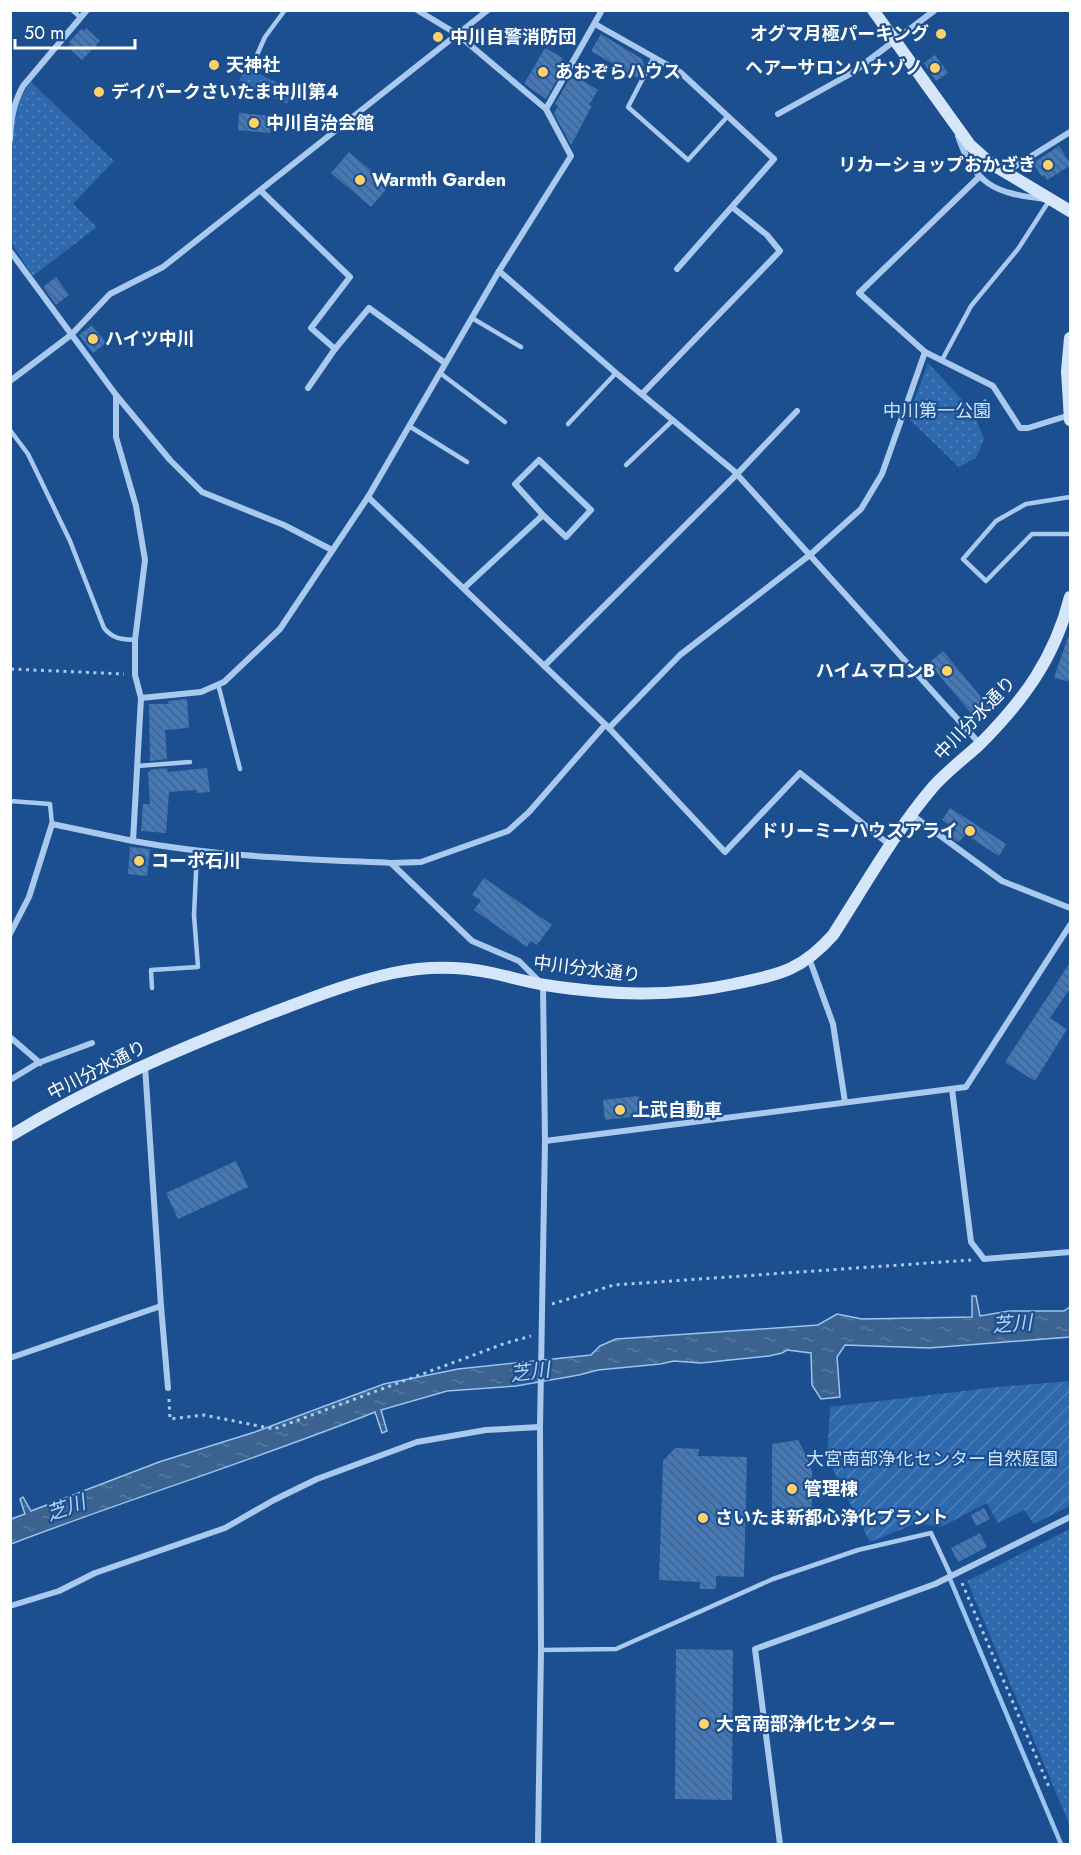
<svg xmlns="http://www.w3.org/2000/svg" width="1081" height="1855" font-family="Jost,'Noto Sans JP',sans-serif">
<defs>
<pattern id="grass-dots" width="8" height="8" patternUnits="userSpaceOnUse" patternTransform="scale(1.5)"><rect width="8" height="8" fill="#2e69ad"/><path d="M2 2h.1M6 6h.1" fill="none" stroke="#4d80b9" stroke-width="1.8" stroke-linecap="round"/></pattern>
<pattern id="garden-furrows" width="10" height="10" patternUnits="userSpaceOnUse" patternTransform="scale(1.5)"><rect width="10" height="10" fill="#2e69ad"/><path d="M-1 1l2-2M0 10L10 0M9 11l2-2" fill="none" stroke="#4d80b9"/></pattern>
<pattern id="water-ripples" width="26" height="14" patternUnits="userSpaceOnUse" patternTransform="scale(1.5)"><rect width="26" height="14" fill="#3c6290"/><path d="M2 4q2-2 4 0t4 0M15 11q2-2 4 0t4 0" fill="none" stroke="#597aa1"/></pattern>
<pattern id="building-back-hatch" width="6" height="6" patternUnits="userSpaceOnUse" patternTransform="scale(1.5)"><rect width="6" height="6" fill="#4478b7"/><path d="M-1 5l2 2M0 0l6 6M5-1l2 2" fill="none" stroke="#486282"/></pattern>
</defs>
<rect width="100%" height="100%" fill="#1b4f8f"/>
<g fill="url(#grass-dots)">
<polygon points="246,67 293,91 287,104 239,80"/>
<polygon points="31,82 114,161 73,204 97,227 33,276 11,243 10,148 13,117 17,102"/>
<polygon points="928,363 973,412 984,439 976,458 959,467 908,418"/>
<polygon points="1070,1529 1070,1826 967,1581"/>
</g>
<polygon fill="url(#garden-furrows)" points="1070,1381 1070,1506 1034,1524 1024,1510 998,1523 987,1503 941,1527 917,1523 870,1542 827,1458 830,1407 997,1387"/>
<path fill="url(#water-ripples)" stroke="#9cc4f0" stroke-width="1.5" d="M 972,1296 L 976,1296 L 980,1316 L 1009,1311 L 1064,1311 L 1070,1307 L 1070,1337 L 929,1348 L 845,1345 L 837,1357 L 840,1397 L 821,1399 L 812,1385 L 811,1353 L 787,1350 L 782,1353 L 769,1356 L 701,1363 L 674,1361 L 660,1364 L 598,1370 L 579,1375 L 516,1386 L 447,1391 L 381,1410 L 387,1431 L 382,1433 L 375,1412 C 255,1460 131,1498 11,1544 L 11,1519 L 25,1514 L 20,1499 L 23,1497 L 31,1511 L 159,1462 L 255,1432 L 384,1384 L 458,1369 L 591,1355 L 600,1346 L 616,1339 L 818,1325 L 837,1314 L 862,1319 L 972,1317 Z"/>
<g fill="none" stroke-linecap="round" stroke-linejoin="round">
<polyline stroke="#9cc4f0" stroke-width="4.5" points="950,1579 1061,1844"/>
</g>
<g fill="url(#building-back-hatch)">
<polygon points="86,28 100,41 82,60 68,47 71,44 69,42 81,29 84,31"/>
<polygon points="601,34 642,59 644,65 637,78 591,51"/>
<polygon points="545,48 563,58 559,66 563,69 546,99 524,84"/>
<polygon points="935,55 948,73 936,81 924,63"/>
<polygon points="572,74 598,90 589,105 592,106 571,145 554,114 558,106 555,104"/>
<polygon points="239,113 271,116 270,133 238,130"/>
<polygon points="1059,146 1071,165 1047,180 1044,175 1042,177 1033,163"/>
<polygon points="349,152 389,186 371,207 331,173"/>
<polygon points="56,277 69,295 56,305 43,287"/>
<polygon points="92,325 106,343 93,353 79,335"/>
<polygon points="1068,637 1071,637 1071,682 1054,678"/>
<polygon points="943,651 990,708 976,719 929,663"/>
<polygon points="187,699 189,728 165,730 167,759 150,761 149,704 169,704 168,701"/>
<polygon points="167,768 168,772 207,768 210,792 196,793 196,790 169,792 166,833 141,831 143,804 150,804 148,772 150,772 150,770"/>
<polygon points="950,808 1006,844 999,856 966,835 958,842 951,837 956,829 942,820"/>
<polygon points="130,847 150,849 147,876 128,874"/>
<polygon points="484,878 552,925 537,945 531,941 527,947 474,910 481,900 472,895"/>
<polygon points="1071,961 1071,987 1050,1018 1067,1029 1035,1081 1005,1062"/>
<polygon points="639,1096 641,1116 605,1120 603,1100"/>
<polygon points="236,1161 248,1187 178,1219 166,1193"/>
<polygon points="798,1440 806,1455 812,1471 812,1507 809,1522 772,1524 772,1444"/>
<polygon points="675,1448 699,1449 698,1456 747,1457 744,1577 716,1576 716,1589 700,1589 700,1582 659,1580 663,1461"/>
<polygon points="984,1508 990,1519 976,1526 971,1515"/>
<polygon points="980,1533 987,1547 958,1562 951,1548"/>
<polygon points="676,1649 733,1650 732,1800 675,1799"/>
</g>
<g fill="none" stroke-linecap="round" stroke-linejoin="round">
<g stroke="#a9c9ee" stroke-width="3" stroke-dasharray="3 4.5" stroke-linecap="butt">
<polyline points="971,410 990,398"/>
<polyline points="11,669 124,674"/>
<polyline points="552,1304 614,1285 971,1260"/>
<polyline points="169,1399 170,1419 204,1415 274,1429 506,1343 531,1336"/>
<polyline points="962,1583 1049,1787"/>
</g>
<g stroke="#a9c9ee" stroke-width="4.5">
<polyline points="72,10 80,17"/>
<polyline points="654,57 628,107 688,160 727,117"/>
<polyline points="252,66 265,37 285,10"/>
<polyline points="472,318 521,347"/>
<polyline points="942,360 971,306 1018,249 1049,201"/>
<polyline points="440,373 505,422"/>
<polyline points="568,424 616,373"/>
<polyline points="409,426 467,462"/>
<path d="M 10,430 L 28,454 L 70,541 L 104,628 C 113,639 121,639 135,640"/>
<polyline points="626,465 673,420"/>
<polyline points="1070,497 1026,504 996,521 963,559 986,581 1032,534 1070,534"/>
<polyline points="218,684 240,769"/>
<polyline points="137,766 190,762"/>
<polyline points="10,801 50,804 52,824"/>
<polyline points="152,988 151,970 198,967 194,915 197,852"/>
<polyline points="541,1650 616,1649 773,1579 858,1550 931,1533 951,1576"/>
</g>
<g stroke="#a9c9ee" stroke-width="6">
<polyline points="417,10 457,34 546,109"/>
<polyline points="595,24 680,72 774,159 677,269"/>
<polyline points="778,114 852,73 935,10"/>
<path d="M 958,136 C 975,185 994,193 1044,199"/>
<path d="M 10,140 C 11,119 13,104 23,86 L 87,10"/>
<polyline points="1006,172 1070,132"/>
<polyline points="979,177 859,293 925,352 993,386 1020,428 1028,428 1070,415"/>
<polyline points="261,191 350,277 311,328 335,349"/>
<polyline points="10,251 116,395 170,460 202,492 284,525 332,550"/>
<polyline points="499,271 616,373 734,471 980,744"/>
<polyline points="10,381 71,335 110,294 163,267 488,10"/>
<polyline points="308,388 335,349 369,308 445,363"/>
<polyline points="642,394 780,251 767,235 732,207"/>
<path d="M 116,395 L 116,437 L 136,506 L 145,560 L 135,640 L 135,675 L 141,698 L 133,841 C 219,857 304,859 391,863 L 472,941 L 519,961 L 543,985 L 545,1141 L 540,1427 L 541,1650 L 538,1844"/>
<polyline points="368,497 609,728 725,852 800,773 891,846"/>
<polyline points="464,588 543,515 566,537 591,510 539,460 515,484 543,515"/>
<polyline points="544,666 737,474 797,411"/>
<polyline points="141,698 201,692 224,682 280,629 368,497 499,271 571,156 546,109 602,10"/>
<polyline points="609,728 680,655 811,554 861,509 882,474 925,352"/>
<polyline points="912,815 1002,881 1070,908"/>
<polyline points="391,863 421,862 508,831 529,812 605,725"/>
<polyline points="10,934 29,897 52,824 133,841"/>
<polyline points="809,958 833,1024 845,1102"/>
<polyline points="10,1037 40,1063"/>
<polyline points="10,1080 38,1063 92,1043"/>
<polyline points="952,1089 971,1242 984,1259 1070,1252"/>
<polyline points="545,1141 966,1087 1070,925"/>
<polyline points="161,1306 168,1388"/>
<polyline points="10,1358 161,1306 145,1066"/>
<polyline points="10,1606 59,1591 95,1573 225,1528 274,1500 317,1479 417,1442 486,1430 540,1427"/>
<polyline points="780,1844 755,1649 935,1584 1070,1517"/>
</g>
<g stroke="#d6e6fa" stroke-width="12">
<polyline points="873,10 970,145 990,163 1070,211"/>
<polyline points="1070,338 1067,371 1070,420"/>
<path d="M 10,1136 C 92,1086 180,1048 269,1014 C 309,999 351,982 393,973 C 426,966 460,966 492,973 C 510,977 527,982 545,985 C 611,995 669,998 734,984 C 780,974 801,971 833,935 C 864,887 896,830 933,787 C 947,771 965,758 981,743 C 1024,700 1055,657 1070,597"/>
</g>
</g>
<g fill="#ffd166" stroke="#1b4f8f" stroke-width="2">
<circle cx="941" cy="34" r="6"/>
<circle cx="438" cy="37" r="6"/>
<circle cx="214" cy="65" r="6"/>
<circle cx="935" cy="68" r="6"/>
<circle cx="543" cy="72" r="6"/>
<circle cx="99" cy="92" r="6"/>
<circle cx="254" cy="123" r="6"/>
<circle cx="1048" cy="165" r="6"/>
<circle cx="360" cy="180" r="6"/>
<circle cx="93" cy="339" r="6"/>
<circle cx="947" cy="671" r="6"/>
<circle cx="970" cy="831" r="6"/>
<circle cx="139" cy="861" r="6"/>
<circle cx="620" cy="1110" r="6"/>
<circle cx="792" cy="1489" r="6"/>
<circle cx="703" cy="1518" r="6"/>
<circle cx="704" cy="1724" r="6"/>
</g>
<g text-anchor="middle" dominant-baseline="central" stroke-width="4.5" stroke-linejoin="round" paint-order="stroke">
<g font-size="18" font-weight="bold" fill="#fff" stroke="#1b4f8f" text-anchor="start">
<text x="929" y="34" text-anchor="end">オグマ月極パーキング</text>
<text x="450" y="37">中川自警消防団</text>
<text x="226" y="65">天神社</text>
<text x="923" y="68" text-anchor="end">ヘアーサロンハナゾノ</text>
<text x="555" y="72">あおぞらハウス</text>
<text x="111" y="92">デイパークさいたま中川第4</text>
<text x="266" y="123">中川自治会館</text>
<text x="1036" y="165" text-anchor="end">リカーショップおかざき</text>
<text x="372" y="180">Warmth Garden</text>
<text x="105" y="339">ハイツ中川</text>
<text x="935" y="671" text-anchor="end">ハイムマロンB</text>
<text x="958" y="831" text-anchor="end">ドリーミーハウスアライ</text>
<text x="151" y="861">コーポ石川</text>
<text x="632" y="1110">上武自動車</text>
<text x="804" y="1489">管理棟</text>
<text x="715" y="1518">さいたま新都心浄化プラント</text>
<text x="716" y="1724">大宮南部浄化センター</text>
</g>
<g font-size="18" fill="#cfe3fa" stroke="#1b4f8f">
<text x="937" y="411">中川第一公園</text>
<text x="932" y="1459">大宮南部浄化センター自然庭園</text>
</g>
<g font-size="18" fill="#fff" stroke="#1b4f8f">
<text transform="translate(975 718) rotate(-46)">中川分水通り</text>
<text transform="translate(587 969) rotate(7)">中川分水通り</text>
<text transform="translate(97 1070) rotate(-27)">中川分水通り</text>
</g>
<g font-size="20" font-style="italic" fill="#b5d3f5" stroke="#1b4f8f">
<text transform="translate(1012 1324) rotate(-4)">芝川</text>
<text transform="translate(530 1372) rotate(-7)">芝川</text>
<text transform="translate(66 1508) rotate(-19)">芝川</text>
</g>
</g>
<rect width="1081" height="1855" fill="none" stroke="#ffffff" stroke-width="24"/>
<path d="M15 39v9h120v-9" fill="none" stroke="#ffffff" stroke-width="3"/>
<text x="24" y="39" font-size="18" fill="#ffffff" stroke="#1b4f8f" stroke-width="4.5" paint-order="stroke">50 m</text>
</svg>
